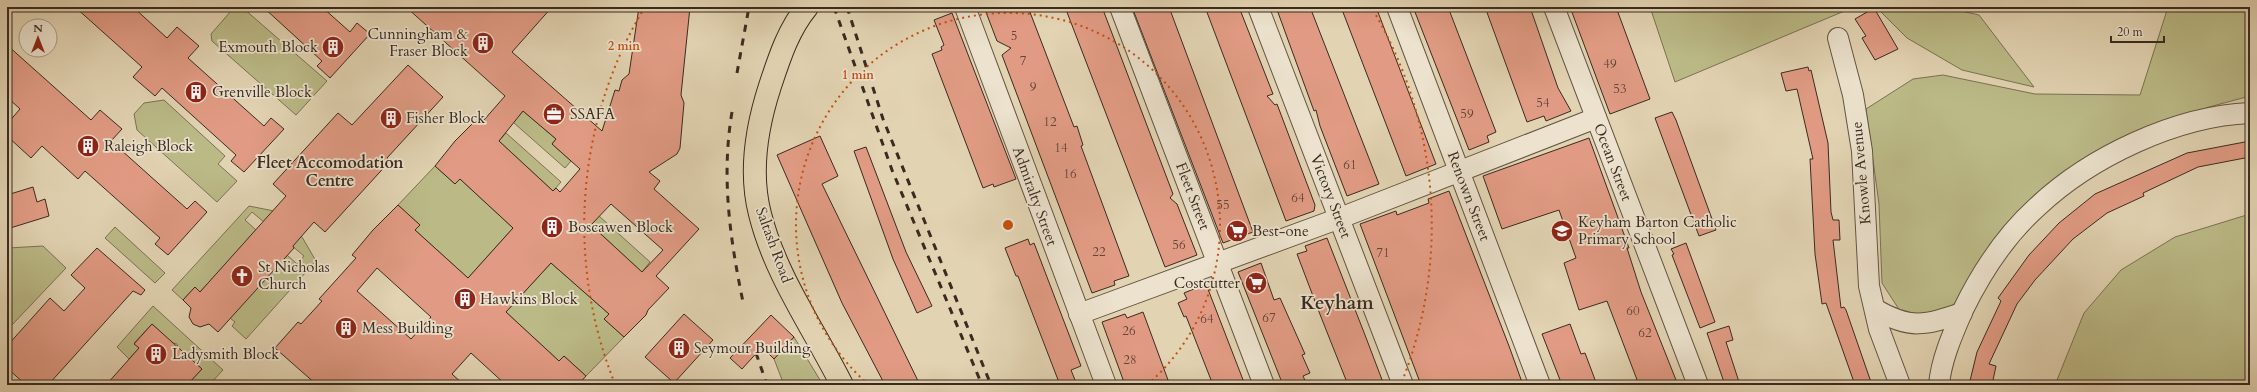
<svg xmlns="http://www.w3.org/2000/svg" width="2257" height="392" font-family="Cardo,serif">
<rect width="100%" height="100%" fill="#e2d3b2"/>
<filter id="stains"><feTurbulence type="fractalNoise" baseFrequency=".005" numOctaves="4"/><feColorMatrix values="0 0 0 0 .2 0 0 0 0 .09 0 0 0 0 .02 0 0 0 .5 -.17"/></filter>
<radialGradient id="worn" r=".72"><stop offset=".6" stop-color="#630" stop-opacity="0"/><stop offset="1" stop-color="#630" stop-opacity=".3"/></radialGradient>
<g fill="#bbba87" stroke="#7a7254">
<polygon points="1650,7 1854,7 1675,82"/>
<polygon points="1876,7 1944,7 1979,15 2034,87 1962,70 1907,38"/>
<polygon points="2168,7 2250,7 2250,96 2209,107 2132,134 2063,173 1992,245 1958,301 1932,320 1900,311 1882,283 1879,204 1866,109 1913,79 1943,75 2035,94 2140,95"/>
<polygon points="244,9 327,81 296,115 212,41 211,34 231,11"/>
<polygon points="164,100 225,156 218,164 237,181 217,202 137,130 134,114 144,103"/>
<polygon points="497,108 519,116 523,111 556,139 552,144 571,161 565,168"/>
<polygon points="506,133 561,182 553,191 499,141"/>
<polygon points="435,166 455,184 460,179 513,228 468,278 415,230 420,225 398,205"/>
<polygon points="249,206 274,211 302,237 316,261 246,339 232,326 235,322 230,318 287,255 297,264 304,256 252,212 245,220 256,230 200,292 195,287 183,300 172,290"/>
<polygon points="2250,214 2250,385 2055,385 2084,313 2121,270 2175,237"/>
<polygon points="599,216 650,262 642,272 591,225"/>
<polygon points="115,227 165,273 155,283 105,238"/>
<polygon points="43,246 66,268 10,327 7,324 8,248"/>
<polygon points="551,263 609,314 604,319 624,337 586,376 564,356 559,361 506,312"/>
<polygon points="153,306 223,370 209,385 187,385 202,369 179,351 177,344 169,342 168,339 152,324 134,343 139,348 129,359 117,347"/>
<polygon points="794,337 823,385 784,385 774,359"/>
</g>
<g fill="#e19b84" stroke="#392b20" fill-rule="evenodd">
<polygon points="75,7 133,7 167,38 177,27 199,46 188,58 264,126 271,118 284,129 244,172 231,161 236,155 162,88 155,96 133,77 142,67"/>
<polygon points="263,7 322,7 350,32 357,23 370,34 330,78 317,66 322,61"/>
<path d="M 406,7 L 552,7 L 512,52 L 602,131 L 615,90 L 619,91 L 622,80 L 629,74 L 639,7 L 690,7 L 681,95 L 684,103 L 680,148 L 677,154 L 649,172 L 660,181 L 654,189 L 699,229 L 656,276 L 669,288 L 648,310 L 646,315 L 624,337 L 604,319 L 609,314 L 551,263 L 506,312 L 559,361 L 564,356 L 586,376 L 578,385 L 506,385 L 471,353 L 452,374 L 464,385 L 317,385 L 275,348 L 298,322 L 301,324 L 322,301 L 319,299 L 356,258 L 352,255 L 373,230 L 398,205 L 420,225 L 415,230 L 468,278 L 513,228 L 460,179 L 455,184 L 435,166 L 455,141 L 480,116 L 484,120 L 505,96 ZM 523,111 L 556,139 L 552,144 L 580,169 L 560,192 L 556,188 L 553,191 L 499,141 ZM 611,204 L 663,250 L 642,272 L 591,225 ZM 377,268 L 431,317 L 411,339 L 357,291 Z"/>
<polygon points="984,7 1028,7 1074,127 1077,126 1083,145 1081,146 1129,276 1114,281 1115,285 1092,293 1002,55 1011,48 997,41"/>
<polygon points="1065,7 1102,7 1173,194 1170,198 1177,204 1197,255 1165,267"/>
<polygon points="1132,7 1169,7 1253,232 1223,243"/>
<polygon points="1205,7 1239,7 1273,94 1267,96 1275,105 1277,104 1315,205 1314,211 1286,221"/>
<polygon points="1276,7 1310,7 1379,184 1347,196 1320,126 1316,110 1314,111"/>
<polygon points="1341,7 1376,7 1436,164 1406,176"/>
<polygon points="1413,7 1448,7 1496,132 1487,136 1489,142 1469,150"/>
<polygon points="1485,7 1530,7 1558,88 1571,111 1546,121 1544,116 1527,122"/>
<polygon points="1570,7 1616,7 1650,99 1610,114"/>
<polygon points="1874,8 1898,49 1875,60 1862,38 1866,36 1855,19"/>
<polygon points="952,13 1016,179 994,187 993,184 983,188 932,54 942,50 941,47 944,45 934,20"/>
<polygon points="7,45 91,120 100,110 122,129 111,141 187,209 195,201 207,212 168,255 155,244 160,238 85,171 78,179 42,146 31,158 7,136 7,124 20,109 7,97"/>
<polygon points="408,65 443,97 387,158 390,161 325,232 314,222 293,246 294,248 218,332 209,324 200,327 193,324 189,317 191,308 183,300 195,287 200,292 286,196 273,184 338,113 352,125"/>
<polygon points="1808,67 1809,71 1811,70 1828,143 1831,212 1833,220 1839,220 1840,240 1833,240 1841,308 1844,307 1846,310 1872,385 1855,385 1826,303 1822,304 1815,254 1810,159 1813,159 1797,89 1786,91 1781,73"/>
<polygon points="1672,112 1676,120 1716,230 1699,236 1655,118"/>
<polygon points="820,136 838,176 822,184 920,385 885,385 842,303 777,155"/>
<polygon points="1589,138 1629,248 1627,248 1641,292 1678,385 1639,385 1607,301 1579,310 1564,263 1576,258 1559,210 1502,229 1483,176"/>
<polygon points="2250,141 2250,157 2198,167 2143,193 2144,196 2107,213 2073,239 2035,280 2017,304 1989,364 1996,366 1992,385 1969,385 1977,352 2001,301 1998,298 2029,255 2059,223 2095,194 2187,153"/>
<polygon points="866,147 906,252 932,306 917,313 893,259 854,151"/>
<polygon points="33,187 37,202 45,199 49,216 7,229 7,195"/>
<polygon points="1449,191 1509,346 1523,385 1421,385 1360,224 1396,211 1397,215 1429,203 1428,199"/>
<polygon points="1327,238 1365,335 1384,385 1348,385 1321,317 1297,254 1307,251 1305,246"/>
<polygon points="1028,239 1030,245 1034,243 1081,366 1071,370 1077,385 1060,385 1018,276 1016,276 1005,248"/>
<polygon points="1686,243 1715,322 1700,328 1672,255 1674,254 1671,249"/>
<polygon points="97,248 145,290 141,295 133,291 48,385 26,385 7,368 7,346 50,298 64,311 85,288 71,275"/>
<polygon points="1261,263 1274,300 1280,298 1305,354 1302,355 1310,373 1303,376 1307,385 1283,385 1238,272"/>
<polygon points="1206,284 1240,372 1245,385 1213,385 1186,316 1184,317 1178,303 1187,299 1184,293"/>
<polygon points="1143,312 1168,380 1155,385 1125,385 1102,322 1125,314 1127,318"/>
<polygon points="684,314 713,340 674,383 645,357"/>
<polygon points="771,315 794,337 774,359 762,347 742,369 730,358"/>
<polygon points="152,324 202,369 187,385 106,385 139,348 134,344"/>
<polygon points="1570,324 1581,354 1585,353 1597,385 1562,385 1542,334"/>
<polygon points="1729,326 1733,340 1726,342 1740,385 1725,385 1707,333"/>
</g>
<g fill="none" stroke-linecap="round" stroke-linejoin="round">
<g stroke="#635544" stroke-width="22">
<g id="minor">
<polyline points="965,7 1106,385"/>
<polyline points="1120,7 1264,385"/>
<polyline points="1258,7 1403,385"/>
<polyline points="1397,7 1540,385"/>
<polyline points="1554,7 1698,385"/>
<polyline points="1838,38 1853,95 1862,151 1869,286 1879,329 1900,385"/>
<path d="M 1875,309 C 1910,330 1926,325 1962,313"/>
<polyline points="1079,314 1340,218 1596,118"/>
<path d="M 1939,385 C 1941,360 1953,333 1963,310 C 1981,273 2006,235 2037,207 C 2090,157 2176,116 2250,113"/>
</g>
</g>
<g stroke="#392b20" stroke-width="24">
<path id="major" d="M 807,7 C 788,30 779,59 770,86 C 757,126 749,172 760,214 C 775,275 814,329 842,385"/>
</g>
<use href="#minor" stroke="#ece2cd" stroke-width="20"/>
<use href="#major" stroke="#e2d3b2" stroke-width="22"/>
<g stroke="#392b20" stroke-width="3" stroke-dasharray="7 7" stroke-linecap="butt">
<polyline points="834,7 892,170 982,385"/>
<polyline points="847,7 883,119 991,385"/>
<polyline points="737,73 749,7"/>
<path d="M 732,112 C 721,177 730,239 743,302"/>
<polyline points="756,353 767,385"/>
</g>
</g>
<g fill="none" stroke="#c55010" stroke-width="2" stroke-dasharray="2 4">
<path d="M869 385A212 212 0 1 1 1147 385"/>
<path d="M615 384A424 424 0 0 1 643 10M1373 10A424 424 0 0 1 1401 384"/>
</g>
<defs>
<g id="building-disc" transform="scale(1.15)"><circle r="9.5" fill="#8f2418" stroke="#ece2cd"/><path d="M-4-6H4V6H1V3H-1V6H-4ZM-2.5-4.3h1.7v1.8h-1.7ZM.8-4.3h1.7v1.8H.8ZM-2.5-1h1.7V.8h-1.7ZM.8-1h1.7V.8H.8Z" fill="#fff"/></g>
<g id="office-disc" transform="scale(1.15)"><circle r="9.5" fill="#8f2418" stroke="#ece2cd"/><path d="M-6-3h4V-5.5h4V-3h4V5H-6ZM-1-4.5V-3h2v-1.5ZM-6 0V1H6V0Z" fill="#fff"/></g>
<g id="supermarket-disc" transform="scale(1.15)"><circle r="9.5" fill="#8f2418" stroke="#ece2cd"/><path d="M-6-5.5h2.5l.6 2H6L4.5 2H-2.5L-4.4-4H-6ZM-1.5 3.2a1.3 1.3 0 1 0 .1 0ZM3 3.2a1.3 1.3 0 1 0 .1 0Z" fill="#fff"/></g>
<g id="school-disc" transform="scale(1.15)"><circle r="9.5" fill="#8f2418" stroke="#ece2cd"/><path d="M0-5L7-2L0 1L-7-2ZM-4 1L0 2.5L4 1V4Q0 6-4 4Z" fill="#fff"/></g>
<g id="church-disc" transform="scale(1.15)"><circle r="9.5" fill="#8f2418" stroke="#ece2cd"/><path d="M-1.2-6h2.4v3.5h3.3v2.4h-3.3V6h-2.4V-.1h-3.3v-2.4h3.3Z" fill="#fff"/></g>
</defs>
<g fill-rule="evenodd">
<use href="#building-disc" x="483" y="43"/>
<use href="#building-disc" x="333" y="47"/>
<use href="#building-disc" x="196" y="92"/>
<use href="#office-disc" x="554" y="114"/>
<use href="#building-disc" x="391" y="118"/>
<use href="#building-disc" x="88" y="146"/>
<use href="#building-disc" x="552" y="227"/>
<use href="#supermarket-disc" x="1237" y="231"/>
<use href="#school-disc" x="1562" y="231"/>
<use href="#church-disc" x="242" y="276"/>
<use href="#supermarket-disc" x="1256" y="283"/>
<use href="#building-disc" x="465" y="299"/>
<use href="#building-disc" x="346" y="328"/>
<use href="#building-disc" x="679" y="348"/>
<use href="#building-disc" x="156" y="354"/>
</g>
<g text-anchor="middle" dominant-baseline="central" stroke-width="3.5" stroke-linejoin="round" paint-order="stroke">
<g font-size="13" fill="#634739">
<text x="1014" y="36">5</text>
<text x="1023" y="61">7</text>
<text x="1610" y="64">49</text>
<text x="1033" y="87">9</text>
<text x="1620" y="89">53</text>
<text x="1543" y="103">54</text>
<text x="1467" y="114">59</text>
<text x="1050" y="122">12</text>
<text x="1061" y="148">14</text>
<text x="1350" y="165">61</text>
<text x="1070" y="174">16</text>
<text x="1298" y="198">64</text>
<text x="1223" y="205">55</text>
<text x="1179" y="245">56</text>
<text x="1099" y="252">22</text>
<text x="1383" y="253">71</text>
<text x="1633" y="311">60</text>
<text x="1269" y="318">67</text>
<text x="1207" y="319">64</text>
<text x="1129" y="331">26</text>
<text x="1645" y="333">62</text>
<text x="1130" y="360">28</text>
</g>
<g font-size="15" fill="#392b20" stroke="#ece2cd" text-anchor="start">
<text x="468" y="34" text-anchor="end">Cunningham &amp;<tspan x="468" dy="17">Fraser Block</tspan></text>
<text x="318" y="47" text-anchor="end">Exmouth Block</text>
<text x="212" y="92">Grenville Block</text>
<text x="570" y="114">SSAFA</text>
<text x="406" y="118">Fisher Block</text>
<text x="104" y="146">Raleigh Block</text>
<text x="1578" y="222">Keyham Barton Catholic<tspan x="1578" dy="17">Primary School</tspan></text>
<text x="568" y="227">Boscawen Block</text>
<text x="1252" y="231">Best-one</text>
<text x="258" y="267">St Nicholas<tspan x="258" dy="17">Church</tspan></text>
<text x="1240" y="283" text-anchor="end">Costcutter</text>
<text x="480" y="299">Hawkins Block</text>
<text x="362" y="328">Mess Building</text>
<text x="694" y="348">Seymour Building</text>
<text x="172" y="354">Ladysmith Block</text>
</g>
<g font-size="15" fill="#392b20" stroke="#ece2cd">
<text transform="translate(1613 162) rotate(69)">Ocean Street</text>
<text transform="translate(1861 173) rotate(-95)">Knowle Avenue</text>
<text transform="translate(1035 196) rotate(70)">Admiralty Street</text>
<text transform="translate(1193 196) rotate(69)">Fleet Street</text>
<text transform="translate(1331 196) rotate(69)">Victory Street</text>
<text transform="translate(1469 196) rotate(69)">Renown Street</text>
<text transform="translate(774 245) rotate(70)">Saltash Road</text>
</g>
<g font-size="16" font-weight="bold" fill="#392b20" stroke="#ece2cd">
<text x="330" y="163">Fleet Accomodation<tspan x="330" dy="18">Centre</tspan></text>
</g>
<g font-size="19" font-weight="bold" fill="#392b20" stroke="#ece2cd">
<text x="1337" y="303">Keyham</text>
</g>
</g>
<circle cx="1008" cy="225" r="6" fill="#c55010" stroke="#ece2cd" stroke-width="2"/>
<g font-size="12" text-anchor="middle" font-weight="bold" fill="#c55010" stroke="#ece2cd" stroke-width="3.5" stroke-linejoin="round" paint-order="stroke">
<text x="624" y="50">2 min</text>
<text x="858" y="79">1 min</text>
</g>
<rect width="2257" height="392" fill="none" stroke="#e2d3b2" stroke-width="24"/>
<rect x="8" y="8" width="2241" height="376" fill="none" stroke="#392b20" stroke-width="2"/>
<rect x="12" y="12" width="2233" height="368" fill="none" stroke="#392b20"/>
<g transform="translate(38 38)"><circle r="19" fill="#ece2cd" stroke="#a49988"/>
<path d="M0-3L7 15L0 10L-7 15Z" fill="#8f2418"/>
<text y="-6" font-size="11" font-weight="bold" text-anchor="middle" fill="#392b20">N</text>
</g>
<path d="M2111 36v6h53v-6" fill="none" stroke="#392b20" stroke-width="2"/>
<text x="2117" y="36" font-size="12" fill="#392b20" stroke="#ece2cd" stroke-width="3" paint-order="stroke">20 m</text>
<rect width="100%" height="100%" filter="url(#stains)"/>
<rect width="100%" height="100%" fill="url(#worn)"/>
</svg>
